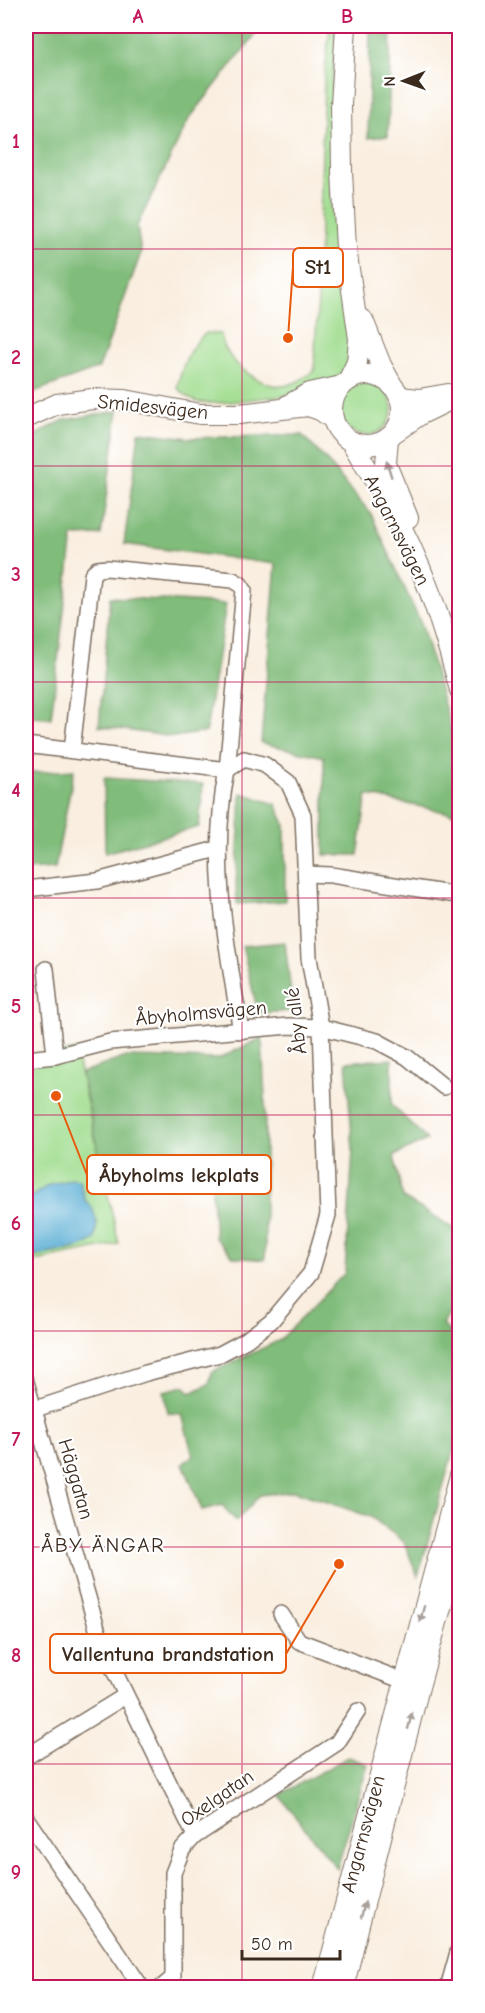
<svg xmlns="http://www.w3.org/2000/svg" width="485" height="2013" font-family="'Comic Neue',sans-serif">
<rect width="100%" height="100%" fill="#fff"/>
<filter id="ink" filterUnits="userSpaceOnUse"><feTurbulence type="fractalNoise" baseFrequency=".0167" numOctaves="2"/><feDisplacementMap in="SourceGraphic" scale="12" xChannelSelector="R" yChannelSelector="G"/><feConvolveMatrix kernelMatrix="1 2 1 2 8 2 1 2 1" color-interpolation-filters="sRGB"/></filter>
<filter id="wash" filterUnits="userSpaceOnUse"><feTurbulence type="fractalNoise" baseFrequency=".008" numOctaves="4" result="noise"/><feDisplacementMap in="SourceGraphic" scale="24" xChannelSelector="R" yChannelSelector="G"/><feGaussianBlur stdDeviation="1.35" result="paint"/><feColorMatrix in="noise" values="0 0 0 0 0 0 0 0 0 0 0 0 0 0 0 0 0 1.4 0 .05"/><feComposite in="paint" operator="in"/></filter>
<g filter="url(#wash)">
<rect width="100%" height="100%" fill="#f9eedf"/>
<g fill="#a1dd90" stroke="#6e8457" stroke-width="1.5">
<path d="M 330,26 L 337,26 C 329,110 326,196 340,280 C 343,301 360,346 349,364 C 335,390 290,396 263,398 C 247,399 209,407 195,401 C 189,399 182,392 177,388 C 183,365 187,348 206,333 L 221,334 C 222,339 223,344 225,348 C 234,366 259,385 279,386 C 291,387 304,378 314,371 L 318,297 L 324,81 Z"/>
<circle cx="366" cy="409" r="26"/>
<polygon points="75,1050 119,1244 26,1263 26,1059"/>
</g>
<g fill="#80bc7a" stroke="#5e734c" stroke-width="1.5">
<polygon points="26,26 262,26 189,119 137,226 141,253 99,368 26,395"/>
<polygon points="370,26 391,26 388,136 368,138"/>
<polygon points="118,411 101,535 73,536 51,718 26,716 26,440 64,420"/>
<polygon points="139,432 190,438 302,435 327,461 371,514 422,626 459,757 459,815 367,795 358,855 324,855 324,757 261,743 276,564 124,544"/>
<polygon points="459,439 459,502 449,443"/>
<polygon points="110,597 226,604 206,732 173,737 99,726"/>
<polygon points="74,770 55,868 26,870 26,773"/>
<polygon points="104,778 203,784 199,827 105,853"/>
<polygon points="241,793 276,804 285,824 285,901 237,904 236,884"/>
<polygon points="285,942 293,1011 258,1013 242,946"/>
<polygon points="262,1038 265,1098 265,1260 234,1257 215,1238 210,1164 129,1166 105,1181 81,1073 126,1057 218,1059"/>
<polygon points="392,1059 392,1105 427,1140 394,1156 403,1198 460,1232 459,1298 442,1324 459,1342 459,1430 418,1577 404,1542 371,1517 295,1491 260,1495 236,1521 222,1505 202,1510 183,1463 193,1456 182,1414 168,1413 164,1391 184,1386 191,1393 209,1384 212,1372 280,1340 345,1273 353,1150 346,1062"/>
<polygon points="348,1757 368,1764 337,1869 279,1795"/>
</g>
<polygon fill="#58add4" stroke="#4a6c79" stroke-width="1.5" points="72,1179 79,1180 85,1200 92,1207 97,1222 95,1239 81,1247 33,1257 26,1256 26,1200 49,1185"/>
</g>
<g filter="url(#ink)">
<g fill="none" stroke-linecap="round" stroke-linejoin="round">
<g stroke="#7e6f62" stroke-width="18">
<g id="minor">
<path d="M 26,745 C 93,753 160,762 227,770 L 244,590 L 240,584 L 233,580 L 107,568 L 97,569 L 92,575 L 72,750"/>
<polyline points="306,874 331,875 457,895"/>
<polyline points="26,889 97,881 217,849"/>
<polyline points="46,969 55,1056"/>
<polyline points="26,1059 55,1056 110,1042 289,1026 321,1027 377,1041 407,1057 444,1087"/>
<polyline points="26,1382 102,1646 195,1836"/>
<path d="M 26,1412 L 146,1373 L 220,1354 L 246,1340 L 271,1321 L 311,1273 L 328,1215 L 321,1027 L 309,958 L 303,815 L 288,782 L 265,765 L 244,759 L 227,770 C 209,858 226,944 241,1031"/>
<polyline points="281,1614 299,1641 414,1685"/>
<polyline points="26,1757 125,1696"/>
<polyline points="26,1818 142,1988"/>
<polyline points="161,1988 173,1978 173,1873 182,1850 195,1836 337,1743 358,1711"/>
<polyline points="448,1988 460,1945"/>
</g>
</g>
<g stroke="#7e6f62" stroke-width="22">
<g id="major">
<polyline points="346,26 341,104 342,172 346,248 359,339 357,362 348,381"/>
<polyline points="363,320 381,365 392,385"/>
<circle cx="367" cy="410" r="35"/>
<polyline points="400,397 419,399 448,394"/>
<polyline points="288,405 310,393 342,386"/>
<polyline points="26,418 57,404 92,399 125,400 200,414 239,414 308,406 320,410 333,419"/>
<polyline points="395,432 421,414 460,395"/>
<polyline points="388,438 386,464 408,518"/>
<path d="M 351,441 C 372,478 397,514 414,554 C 434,597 448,644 460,690"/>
<polyline points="323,1988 460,1475"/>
<polyline points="343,1988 419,1687 460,1539"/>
</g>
</g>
<use href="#minor" stroke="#fff" stroke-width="15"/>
<use href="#major" stroke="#fff" stroke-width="20"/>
</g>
<defs><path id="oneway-solid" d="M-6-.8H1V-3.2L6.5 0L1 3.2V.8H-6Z" transform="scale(1.5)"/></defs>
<g fill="#a79f9a">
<use href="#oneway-solid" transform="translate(389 469) rotate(-107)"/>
<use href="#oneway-solid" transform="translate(422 1614) rotate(105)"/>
<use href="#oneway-solid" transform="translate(410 1721) rotate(-76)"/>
<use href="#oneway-solid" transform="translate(363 1910) rotate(-76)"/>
</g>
</g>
<path fill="none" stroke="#c2185b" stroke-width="1.5" stroke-opacity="0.55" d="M 242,26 L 242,1988M 26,249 L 460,249M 26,466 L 460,466M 26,682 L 460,682M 26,898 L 460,898M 26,1115 L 460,1115M 26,1331 L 460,1331M 26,1547 L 460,1547M 26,1764 L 460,1764"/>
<g text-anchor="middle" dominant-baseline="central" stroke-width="4.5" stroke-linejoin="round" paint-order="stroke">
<g font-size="20" fill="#3b2a1e" stroke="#fff">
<text transform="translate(153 407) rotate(6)">Smidesvägen</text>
<text transform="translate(397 530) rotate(63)">Angarnsvägen</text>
<text transform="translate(201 1013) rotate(-5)">Åbyholmsvägen</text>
<text transform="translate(296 1021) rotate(-97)">Åby allé</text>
<text transform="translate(76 1479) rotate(74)">Häggatan</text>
<text transform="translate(217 1798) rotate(-35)">Oxelgatan</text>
<text transform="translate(363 1834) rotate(-75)">Angarnsvägen</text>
</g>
<g font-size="21" letter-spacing="1.5" fill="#3b2a1e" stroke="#fff">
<text x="103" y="1545">ÅBY ÄNGAR</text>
</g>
</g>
<path fill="none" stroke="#e8590c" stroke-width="2" d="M288 338L293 267M56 1096L87 1175M339 1564L286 1654"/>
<g fill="#e8590c" stroke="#fff" stroke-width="2">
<circle cx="288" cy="338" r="6"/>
<circle cx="56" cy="1096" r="6"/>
<circle cx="339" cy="1564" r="6"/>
</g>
<g fill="#fff" stroke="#e8590c" stroke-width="2">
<rect x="293" y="248" width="50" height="39" rx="6"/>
<rect x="87" y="1155" width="184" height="39" rx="6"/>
<rect x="50" y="1634" width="236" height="39" rx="6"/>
</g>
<g font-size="21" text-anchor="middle" font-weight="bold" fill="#3b2a1e">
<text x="318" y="274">St1</text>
<text x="179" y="1182">Åbyholms lekplats</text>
<text x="168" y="1661">Vallentuna brandstation</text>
</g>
<rect width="485" height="2013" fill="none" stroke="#fff" stroke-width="66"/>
<g transform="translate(404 81) rotate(269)" stroke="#ffffff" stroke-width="4.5" paint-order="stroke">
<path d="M0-4.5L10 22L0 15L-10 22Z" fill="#3b2a1e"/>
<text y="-9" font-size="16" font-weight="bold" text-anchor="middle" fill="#3b2a1e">N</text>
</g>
<path d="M242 1950v9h98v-9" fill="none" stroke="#3b2a1e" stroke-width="3"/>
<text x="251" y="1950" font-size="18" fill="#3b2a1e" stroke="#ffffff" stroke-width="4.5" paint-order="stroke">50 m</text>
<rect x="33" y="33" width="419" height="1947" fill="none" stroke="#c2185b" stroke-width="2"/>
<g font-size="20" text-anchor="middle" font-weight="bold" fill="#c2185b">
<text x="138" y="23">A</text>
<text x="347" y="23">B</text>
<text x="16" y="148">1</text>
<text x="16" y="364">2</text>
<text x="16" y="581">3</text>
<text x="16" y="797">4</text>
<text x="16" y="1013">5</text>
<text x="16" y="1230">6</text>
<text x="16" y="1446">7</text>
<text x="16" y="1662">8</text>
<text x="16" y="1879">9</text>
</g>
</svg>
